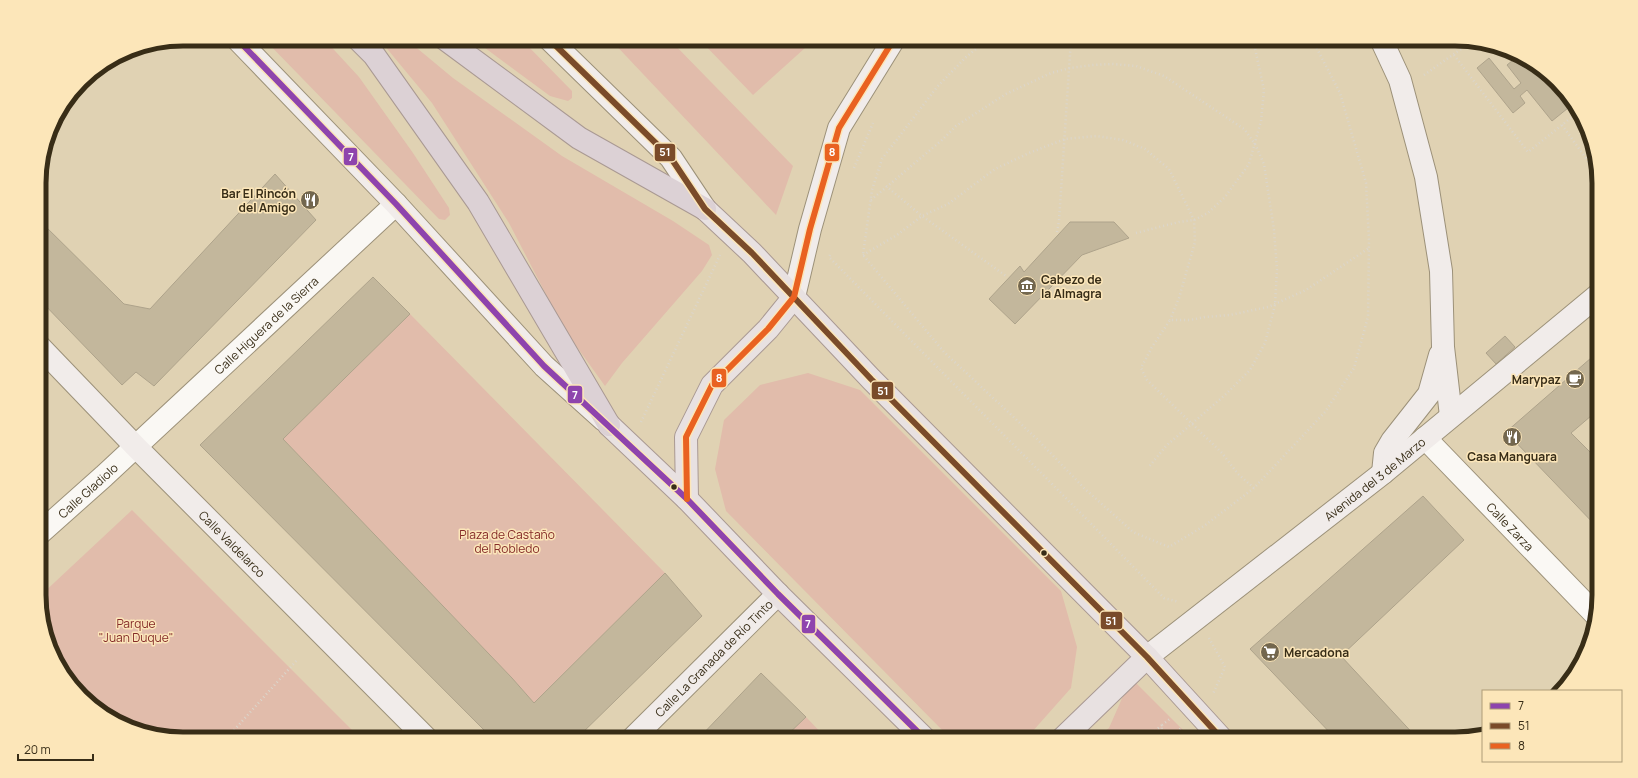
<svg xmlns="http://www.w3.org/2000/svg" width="1638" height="778" font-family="Manrope,sans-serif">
<rect width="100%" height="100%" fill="#e0d2b3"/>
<g fill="#e1bcab">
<polygon points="264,39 324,39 359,77 413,153 449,208 450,215 445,220 439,219"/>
<polygon points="379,39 406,39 453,78 562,156 673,221 709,245 712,255 702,271 622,363 605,386 564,329 509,223 432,103"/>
<polygon points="473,39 521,39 572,91 572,98 568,101 550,96"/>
<polygon points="610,39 669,39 793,166 776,215"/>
<polygon points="699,39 815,39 753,95"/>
<polygon points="410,314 665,573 534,703 512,678 283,439"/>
<polygon points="808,373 860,390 1061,591 1077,647 1071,688 1032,732 1008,739 966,739 948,736 726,511 715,469 724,420 760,385"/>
<polygon points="132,510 361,739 183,739 128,728 69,682 40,614 40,596"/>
<polygon points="1131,678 1192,739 1095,739 1109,728"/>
<polygon points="806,717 827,739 783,739"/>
</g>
<g fill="#c3b79c" stroke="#aea38b">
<polygon points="1518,56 1569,96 1573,104 1552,121 1527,90 1520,96 1525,103 1513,113 1477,68 1489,58 1514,89 1521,83 1507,65"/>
<polygon points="275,174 316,220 154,386 136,372 122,385 40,300 39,220 124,304 150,309"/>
<polygon points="1070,222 1114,222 1129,238 1082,255 1015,324 989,299 1020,266 1024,272"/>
<polygon points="373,277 410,314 283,439 512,678 534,703 665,573 702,616 576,739 493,739 200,445"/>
<polygon points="1505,336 1515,347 1496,364 1486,353"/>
<polygon points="1598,351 1598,366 1591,358"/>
<polygon points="1591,358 1598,366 1598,410 1571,433 1599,461 1599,525 1597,527 1506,432"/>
<polygon points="1423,496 1464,540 1341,656 1418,739 1336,739 1250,649"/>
<polygon points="761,673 806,717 783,739 698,739"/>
</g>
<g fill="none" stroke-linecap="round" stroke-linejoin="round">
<g stroke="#9c9179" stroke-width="24">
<g id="street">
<path id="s1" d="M 1425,438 L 1595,614"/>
<path id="s2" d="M 40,533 L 104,476 L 396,204"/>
</g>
</g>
<g stroke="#9c9179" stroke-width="24">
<g id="secondary">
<polyline points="237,39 396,204 544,366 604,420"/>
<polyline points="549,39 671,158 705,209"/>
<polyline points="1381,39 1400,80 1426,177 1441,271 1443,347 1451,416"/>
<polyline points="794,297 810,229 839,128 894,39"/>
<path id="s3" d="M 40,347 L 136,447 L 427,739"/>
<polyline points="1383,473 1385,453 1392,441 1429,394 1440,355"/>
<path id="s4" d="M 1147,657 L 1383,473 L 1598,295"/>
<path id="s5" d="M 632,739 L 778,594"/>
</g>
</g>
<g stroke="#a99993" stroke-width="24">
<g id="primary">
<polyline points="705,209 752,253 871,379 1147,657 1222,739"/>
<polyline points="609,425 687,499 778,594 925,739"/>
<polyline points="687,499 686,437 712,385 768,329 794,297"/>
<polyline points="1062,739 1147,657"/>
</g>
</g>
<g stroke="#a99993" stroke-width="24">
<g id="highway">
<polyline points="358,39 374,55 478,202 609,425"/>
<polyline points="445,39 579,138 705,209"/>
</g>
</g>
<g stroke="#dbd6cc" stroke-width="2.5" stroke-dasharray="1 3" stroke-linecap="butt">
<polyline points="988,39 965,58 937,87 882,159 872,190 863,255 944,352 1037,439 1085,489 1133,532 1169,547 1204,526 1254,488 1325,412 1354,368 1368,317 1369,240 1366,183 1340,93 1312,39"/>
<polyline points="919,44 922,39"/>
<polyline points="1454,55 1528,152 1577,113"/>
<polyline points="1424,75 1471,42"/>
<polyline points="1562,125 1598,175"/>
<polyline points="854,168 873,123"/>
<polyline points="886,186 922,216 1006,276"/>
<polyline points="871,200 942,140 956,126 1006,94 1051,73 1070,68 1093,65 1112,64 1136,66 1164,76 1244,129 1255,144 1264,164 1274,230 1277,270 1275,305 1265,343 1250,370 1225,395 1166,446 1148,468"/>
<polyline points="1057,232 1059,221 1071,39"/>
<polyline points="1136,233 1179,222 1194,220 1208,213 1225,197 1249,164 1261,121 1264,90 1253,39"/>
<polyline points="830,255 829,257 1164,598 1179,602"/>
<polyline points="863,255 897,235 922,216 948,204 995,169 1029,153 1065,139 1096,136 1123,140 1145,149 1169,169 1194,220 1195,242 1179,298 1170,320"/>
<polyline points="641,422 720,255"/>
<polyline points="1254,488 1238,474 1222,453 1147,380 1141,368 1152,347 1170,320 1190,320 1205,317 1230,315 1268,307 1306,290 1369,248"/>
<polyline points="1209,638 1225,667 1213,694"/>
<polyline points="1162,725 1171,718"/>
<polyline points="1174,735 1181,728"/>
<polyline points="226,739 298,659"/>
<polyline points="1146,739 1162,725 1161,739"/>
<polyline points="1170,739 1174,735 1172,739"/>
</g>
<use href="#street" stroke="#faf8f4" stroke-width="22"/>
<use href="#secondary" stroke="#f1ecea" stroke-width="22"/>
<use href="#primary" stroke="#e8e1e1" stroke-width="22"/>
<use href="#highway" stroke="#dcd1d5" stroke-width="22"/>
<g stroke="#fce6b9" stroke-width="9">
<polyline id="bus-1" points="237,39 396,204 544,366 687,499 778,594 925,739"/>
</g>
<g stroke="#fce6b9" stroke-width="9">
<polyline id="bus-2" points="549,39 671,158 705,209 752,253 871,379 1147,657 1222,739"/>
</g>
<g stroke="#fce6b9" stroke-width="9">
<polyline id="bus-3" points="687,499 686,437 712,385 768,329 794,297 810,229 839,128 894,39"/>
</g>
<use href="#bus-1" stroke="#8e44ad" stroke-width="6"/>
<use href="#bus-2" stroke="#7a4b2a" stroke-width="6"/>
<use href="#bus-3" stroke="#e96221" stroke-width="6"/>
</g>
<defs>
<g id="restaurant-disc" transform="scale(1)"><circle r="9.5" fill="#73674e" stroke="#fce6b9"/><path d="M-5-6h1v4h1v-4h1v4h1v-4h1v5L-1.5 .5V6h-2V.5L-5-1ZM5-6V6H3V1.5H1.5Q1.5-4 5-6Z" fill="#fff"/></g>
<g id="museum-disc" transform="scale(1)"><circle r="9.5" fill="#73674e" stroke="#fce6b9"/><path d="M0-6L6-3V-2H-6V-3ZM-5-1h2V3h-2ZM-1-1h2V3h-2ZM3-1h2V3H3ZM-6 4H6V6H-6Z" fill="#fff"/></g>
<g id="cafe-disc" transform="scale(1)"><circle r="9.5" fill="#73674e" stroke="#fce6b9"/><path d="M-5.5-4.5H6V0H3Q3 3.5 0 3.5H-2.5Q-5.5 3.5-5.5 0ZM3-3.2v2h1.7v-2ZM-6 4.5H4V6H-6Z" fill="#fff"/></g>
<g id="supermarket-disc" transform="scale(1)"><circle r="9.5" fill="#73674e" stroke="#fce6b9"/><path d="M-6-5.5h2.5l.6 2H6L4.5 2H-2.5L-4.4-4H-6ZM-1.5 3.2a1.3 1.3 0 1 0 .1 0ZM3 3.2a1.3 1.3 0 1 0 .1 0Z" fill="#fff"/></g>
</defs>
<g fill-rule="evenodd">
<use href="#restaurant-disc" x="310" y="200"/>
<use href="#museum-disc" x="1027" y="286"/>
<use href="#cafe-disc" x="1575" y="379"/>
<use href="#restaurant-disc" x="1512" y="437"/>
<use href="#supermarket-disc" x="1270" y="652"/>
</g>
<g fill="#382d17" stroke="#fce6b9" stroke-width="1.5">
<circle cx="674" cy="487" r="3.5"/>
<circle cx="1044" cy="553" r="3.5"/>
</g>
<g text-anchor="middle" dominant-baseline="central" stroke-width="3" stroke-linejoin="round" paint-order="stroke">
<g font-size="12" font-weight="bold" fill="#382d17" stroke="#fce6b9" text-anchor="end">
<text x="296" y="193">Bar El Rincón<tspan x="296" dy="14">del Amigo</tspan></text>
<text x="1041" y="279" text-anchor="start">Cabezo de<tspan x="1041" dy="14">la Almagra</tspan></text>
<text x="1561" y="379">Marypaz</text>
<text x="1512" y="456" text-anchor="middle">Casa Manguara</text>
<text x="1284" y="652" text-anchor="start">Mercadona</text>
</g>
<g font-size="12" fill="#382d17" stroke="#fce6b9">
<text stroke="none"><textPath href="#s2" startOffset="307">Calle Higuera de la Sierra</textPath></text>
<text stroke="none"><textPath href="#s4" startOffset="289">Avenida del 3 de Marzo</textPath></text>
<text stroke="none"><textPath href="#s2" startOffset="64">Calle Gladiolo</textPath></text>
<text stroke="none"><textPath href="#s1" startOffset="123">Calle Zarza</textPath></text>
<text stroke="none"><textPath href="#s3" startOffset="275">Calle Valdelarco</textPath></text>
<text stroke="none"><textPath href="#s5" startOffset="115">Calle La Granada de Río Tinto</textPath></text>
</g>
<g font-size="12" fill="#842b29" stroke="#fce6b9">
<text x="507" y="534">Plaza de Castaño<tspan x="507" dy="14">del Robledo</tspan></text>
<text x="136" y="623">Parque<tspan x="136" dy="14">"Juan Duque"</tspan></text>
</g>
</g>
<path d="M0 0H1638V778H0ZM183 46H1455A137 137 0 0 1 1592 183V595A137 137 0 0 1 1455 732H183A137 137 0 0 1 46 595V183A137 137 0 0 1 183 46Z" fill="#fce6b9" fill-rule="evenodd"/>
<path fill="none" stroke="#382d17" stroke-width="5" d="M183 46H1455A137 137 0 0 1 1592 183V595A137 137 0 0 1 1455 732H183A137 137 0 0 1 46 595V183A137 137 0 0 1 183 46Z"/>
<g stroke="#fce6b9" stroke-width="1.5">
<rect x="654" y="143" width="22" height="19" rx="4" fill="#7a4b2a"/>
<rect x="824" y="143" width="16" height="19" rx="4" fill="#e96221"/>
<rect x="343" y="147" width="15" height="19" rx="4" fill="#8e44ad"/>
<rect x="711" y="368" width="16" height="20" rx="4" fill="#e96221"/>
<rect x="871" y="381" width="23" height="19" rx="4" fill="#7a4b2a"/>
<rect x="567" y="385" width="16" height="19" rx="4" fill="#8e44ad"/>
<rect x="1100" y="611" width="23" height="19" rx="4" fill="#7a4b2a"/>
<rect x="801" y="614" width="15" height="20" rx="4" fill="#8e44ad"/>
</g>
<g font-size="11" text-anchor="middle" font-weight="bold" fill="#fff">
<text x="665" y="156">51</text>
<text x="832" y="156">8</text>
<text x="351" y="161">7</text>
<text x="719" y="382">8</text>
<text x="883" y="395">51</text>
<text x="575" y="399">7</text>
<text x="1111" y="625">51</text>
<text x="808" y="628">7</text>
</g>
<rect x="1482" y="690" width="140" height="72" fill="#fce6b9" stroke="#ae9c78"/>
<rect x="1490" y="703" width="20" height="6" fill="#8e44ad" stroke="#ae9c78"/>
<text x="1518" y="710" font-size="12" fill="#382d17">7</text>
<rect x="1490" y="723" width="20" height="6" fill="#7a4b2a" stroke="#ae9c78"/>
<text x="1518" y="730" font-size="12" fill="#382d17">51</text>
<rect x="1490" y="743" width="20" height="6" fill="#e96221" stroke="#ae9c78"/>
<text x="1518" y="750" font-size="12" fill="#382d17">8</text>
<path d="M18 754v6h75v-6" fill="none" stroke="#382d17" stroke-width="2"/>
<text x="24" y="754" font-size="12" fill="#382d17" stroke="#fce6b9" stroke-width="3" paint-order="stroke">20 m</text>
</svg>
